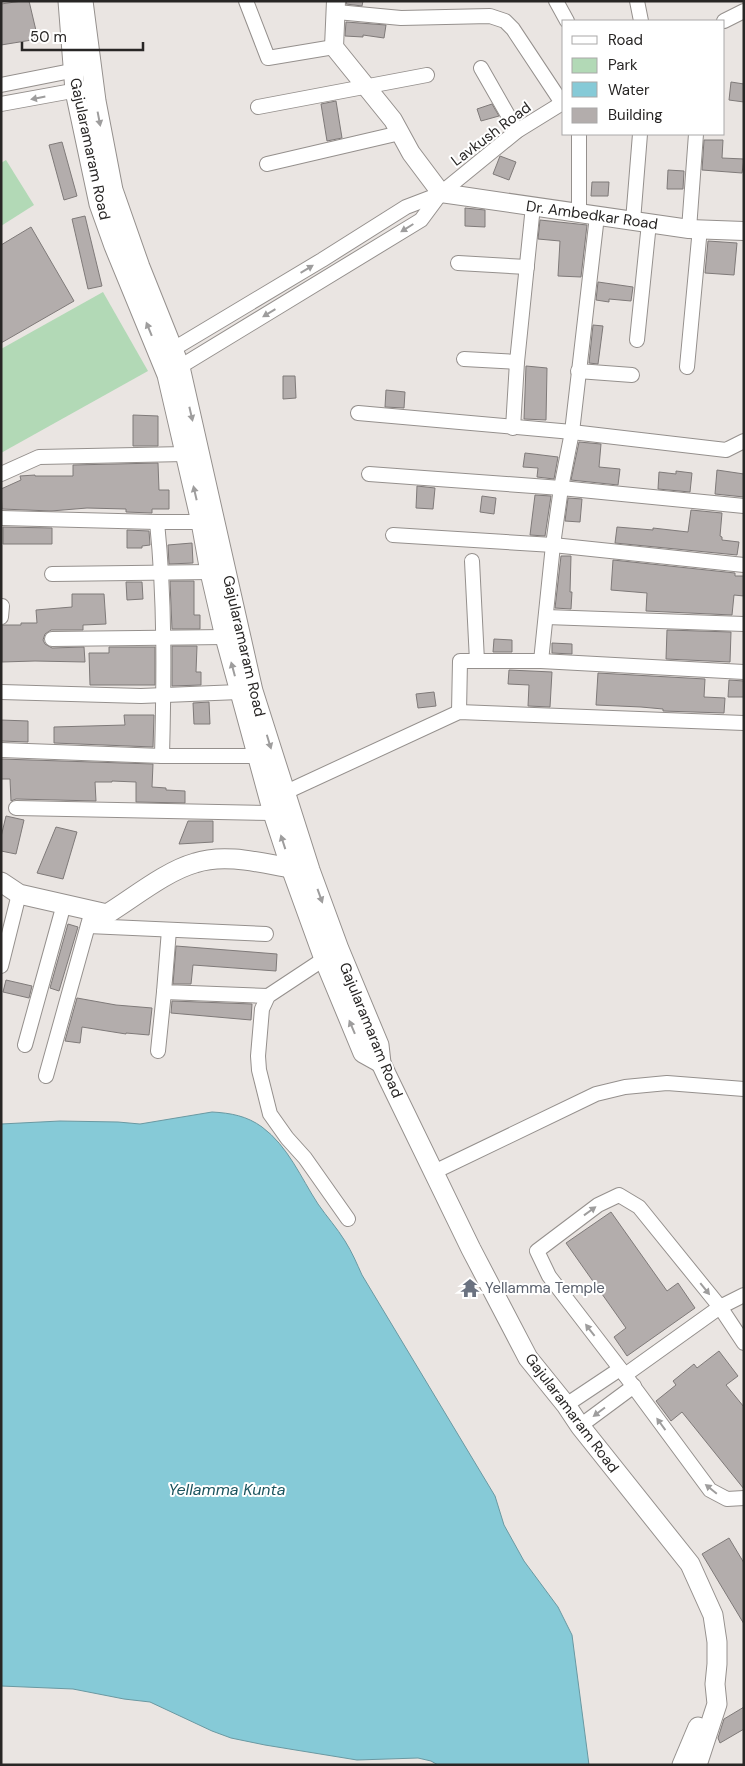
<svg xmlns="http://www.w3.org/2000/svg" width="745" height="1766" font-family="'DM Sans',sans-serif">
<rect width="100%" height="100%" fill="#eae5e2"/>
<g fill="#b2d9b6">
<polygon points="6,160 34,205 1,226 1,163"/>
<polygon points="103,292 148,371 1,453 1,349"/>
</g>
<path fill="#86cad7" stroke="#6a99a2" d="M 212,1112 C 231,1113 247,1116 262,1127 C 288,1146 301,1178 318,1204 C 327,1217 337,1228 345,1241 C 352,1252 357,1264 362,1275 L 495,1496 L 504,1525 L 524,1561 L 558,1607 L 572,1635 L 589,1765 L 438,1765 L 431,1761 L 418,1758 L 357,1760 L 265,1745 L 231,1738 L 212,1731 L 150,1702 L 124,1699 L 73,1689 L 1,1686 L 1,1124 L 60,1121 L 118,1122 L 140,1124 Z"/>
<g fill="#b3adac" stroke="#7f7a79">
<polygon points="22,1 29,1 38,39 1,45 1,4"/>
<polygon points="347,1 363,1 362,6 346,4"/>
<polygon points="346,22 386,25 384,38 363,35 363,37 345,36"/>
<polygon points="731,82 744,84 744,102 729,100"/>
<polygon points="336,101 342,138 327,141 321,104"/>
<polygon points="492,104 499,116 481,121 477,109"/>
<polygon points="704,140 723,140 722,158 744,159 742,173 702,170"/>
<polygon points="62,142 77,196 64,200 49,145"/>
<polygon points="500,156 516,162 509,180 493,174"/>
<polygon points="668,170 684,171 683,189 667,189"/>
<polygon points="592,182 609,182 608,196 591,196"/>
<polygon points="465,208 485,210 485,227 465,226"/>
<polygon points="85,216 102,286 88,289 72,219"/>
<polygon points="540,220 587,225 581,277 558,276 560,241 538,239"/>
<polygon points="31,227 74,301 1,343 1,245"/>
<polygon points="708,241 737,243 734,275 705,273"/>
<polygon points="598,282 633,287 631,301 609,299 609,302 596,300"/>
<polygon points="593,325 603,326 598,364 589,363"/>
<polygon points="526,366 547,368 546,420 524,419"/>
<polygon points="283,376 295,376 296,398 283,399"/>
<polygon points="386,390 405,392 404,408 385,407"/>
<polygon points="133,415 158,416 158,446 133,446"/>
<polygon points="579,442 601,444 599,467 620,469 618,485 571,480"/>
<polygon points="525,453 558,457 554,479 537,477 538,468 523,467"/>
<polygon points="158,463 159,490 169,490 169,509 152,509 152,513 126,512 126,509 87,508 51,511 2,509 1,489 21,480 20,476 35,475 35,476 73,476 73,465"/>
<polygon points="717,470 744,474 744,497 715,494"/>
<polygon points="676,471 692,473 690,492 658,489 659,472 676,474"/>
<polygon points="417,486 435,488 433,509 416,508"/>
<polygon points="535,495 551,496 545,536 530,535"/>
<polygon points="482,496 496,498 494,514 480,512"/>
<polygon points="568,498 582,499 580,522 565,521"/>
<polygon points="691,510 722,513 720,536 722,537 722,540 739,542 737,555 615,543 617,527 653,530 653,528 688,532"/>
<polygon points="3,527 52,528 52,544 3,544"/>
<polygon points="127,530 149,531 150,545 142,546 142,548 127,548"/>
<polygon points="192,543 193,563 169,564 168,545"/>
<polygon points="561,556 571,556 570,592 572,592 571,609 555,608"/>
<polygon points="613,560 735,573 735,576 744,576 744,596 734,595 732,615 646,611 647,593 611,590"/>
<polygon points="170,581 194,581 194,615 200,615 200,629 172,629"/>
<polygon points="126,582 142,582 143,599 127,600"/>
<polygon points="72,594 104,594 106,624 83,625 83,630 51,630 45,634 43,640 45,644 52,648 84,647 85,662 35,661 2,662 2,625 21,625 21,623 37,623 36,610 72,607"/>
<polygon points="667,630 731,632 730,662 666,659"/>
<polygon points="494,639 512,640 512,652 493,652"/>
<polygon points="552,643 572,644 572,654 552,653"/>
<polygon points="172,646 197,646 196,672 201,672 201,685 172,686"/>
<polygon points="109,647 155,647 155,685 90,685 89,653 109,653"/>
<polygon points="509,670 552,672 550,707 528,706 529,685 508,684"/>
<polygon points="598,673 705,679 704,697 725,698 724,713 663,711 663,709 641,707 596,705"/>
<polygon points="729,680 744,681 744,697 728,697"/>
<polygon points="434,692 436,706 418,708 416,694"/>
<polygon points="209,702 210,724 194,724 193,703"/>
<polygon points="124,715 154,715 153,747 54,743 54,727 125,725"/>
<polygon points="1,720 28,721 28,742 1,741"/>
<polygon points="1,759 153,764 152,787 166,788 166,790 185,791 185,803 136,802 136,782 112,781 112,782 95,782 96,801 16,799 11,801 10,779 1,779"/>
<polygon points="6,816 24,820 16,854 1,851 1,837"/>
<polygon points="188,821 213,821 213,842 179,844"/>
<polygon points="56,827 77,832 63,879 37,873"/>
<polygon points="68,924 78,927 59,991 50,988"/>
<polygon points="176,946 277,954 276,971 193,965 191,984 173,984"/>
<polygon points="6,980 32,986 29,998 3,992"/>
<polygon points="77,998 116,1005 152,1008 149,1035 126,1033 126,1034 82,1027 80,1043 65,1041"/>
<polygon points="172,1001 252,1004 251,1020 171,1013"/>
<polygon points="611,1212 667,1291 678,1283 695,1308 627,1356 614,1337 626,1328 566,1243"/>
<polygon points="719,1351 738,1376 726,1385 744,1407 744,1489 682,1412 671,1421 656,1401 676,1385 673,1381 694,1364 697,1368"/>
<polygon points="729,1538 744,1563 744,1624 702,1554"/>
<polygon points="744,1707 744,1729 720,1743 718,1738 724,1719"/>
</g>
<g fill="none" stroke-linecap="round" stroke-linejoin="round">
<g stroke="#95908d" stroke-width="16">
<g id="minor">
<polyline points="246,1 268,58 334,47"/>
<polyline points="556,1 567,21"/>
<polyline points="637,1 641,21"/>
<polyline points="337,12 401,18 490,16 505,21 513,29 562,103"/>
<polyline points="724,21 744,11"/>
<polyline points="481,68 517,131"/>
<polyline points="1,85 81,69"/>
<polyline points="1,104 94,87"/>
<polyline points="258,107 427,75"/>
<polyline points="579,134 579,214"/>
<polyline points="267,164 400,133"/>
<polyline points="633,221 640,134"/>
<polyline points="689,229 696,134"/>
<polyline points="458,263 527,267"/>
<polyline points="637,340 649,223"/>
<polyline points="165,354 322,260 406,207 440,194"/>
<polyline points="464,359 517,362"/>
<polyline points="687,367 700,228"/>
<polyline points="173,371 421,220 441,193 517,131 564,102"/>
<polyline points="578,371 632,375"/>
<polyline points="358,413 572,432 726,450 744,441"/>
<polyline points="513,428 517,362 533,206"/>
<polyline points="1,474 39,457 185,454"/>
<polyline points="369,474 561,488 744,506"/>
<polyline points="1,518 157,522 201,522"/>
<path d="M 157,522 C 165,600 164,678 162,756 L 258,756"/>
<polyline points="393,535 553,545 744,565"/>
<polyline points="472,561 477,661"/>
<polyline points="52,574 210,572"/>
<polyline points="1,617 2,606"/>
<polyline points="546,617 744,624"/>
<polyline points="52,639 225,637"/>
<polyline points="541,661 553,545 561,488 572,432 597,216"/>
<polyline points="1,692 141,696 239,692"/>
<polyline points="459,712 460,661 541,661 744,672"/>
<polyline points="1,750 162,756"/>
<polyline points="284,793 459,712 744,723"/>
<polyline points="16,808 273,813"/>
<polyline points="88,926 266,934"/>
<polyline points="169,930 164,992 268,996"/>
<polyline points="324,959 268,996 262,1009 258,1056 259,1070 270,1114 287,1138 305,1158 348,1219"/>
<polyline points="1,966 19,894"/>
<polyline points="25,1045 64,904"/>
<polyline points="158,1051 164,992"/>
<polyline points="46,1076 90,918"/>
<polyline points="434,1172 596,1094 625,1087 667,1083 744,1089"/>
<polyline points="744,1295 720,1307 639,1207 619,1195 598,1205 537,1251 549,1276 625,1375 710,1490 727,1499 744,1498"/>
<polyline points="625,1375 720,1307 744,1343"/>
<polyline points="566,1405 620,1369"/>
<polyline points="580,1426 634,1386"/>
</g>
</g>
<g stroke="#95908d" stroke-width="20">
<polyline id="tertiary" points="336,1 334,47 393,120 411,153 441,193 689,229 744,231"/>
</g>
<g stroke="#95908d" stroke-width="21">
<g id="secondary">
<polyline points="68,1 75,91 99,204 114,246 167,375 201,522 210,572 225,637 273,813 291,868 324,959 363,1053 381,1063"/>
<polyline points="83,1 96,101 113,190 140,267 180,367 253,691 310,870 339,949 379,1045 381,1063 387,1076 471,1249 528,1358 566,1405 580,1426 690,1564 713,1615 717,1642 717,1664 715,1684 717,1704 697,1765"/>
<path d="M 1,882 L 19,894 L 107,914 C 133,898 166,871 195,863 C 225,853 261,863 291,868"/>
<polyline points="682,1765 698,1727"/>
</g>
</g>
<use href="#minor" stroke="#fff" stroke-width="14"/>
<use href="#tertiary" stroke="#fff" stroke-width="18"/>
<use href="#secondary" stroke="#fff" stroke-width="19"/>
</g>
<defs><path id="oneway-solid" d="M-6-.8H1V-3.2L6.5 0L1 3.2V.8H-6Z" transform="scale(1.25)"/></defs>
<g fill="#9e9d9d">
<use href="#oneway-solid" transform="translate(38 98) rotate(169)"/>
<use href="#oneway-solid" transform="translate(99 119) rotate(79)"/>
<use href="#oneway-solid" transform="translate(407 228) rotate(148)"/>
<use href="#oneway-solid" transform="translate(307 269) rotate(-31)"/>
<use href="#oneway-solid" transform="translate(269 313) rotate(149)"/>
<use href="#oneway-solid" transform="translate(149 329) rotate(-112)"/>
<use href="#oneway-solid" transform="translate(191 414) rotate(77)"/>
<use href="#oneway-solid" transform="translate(195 493) rotate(-103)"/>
<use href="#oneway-solid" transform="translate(233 669) rotate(-105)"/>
<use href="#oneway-solid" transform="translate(269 742) rotate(73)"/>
<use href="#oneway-solid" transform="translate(283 842) rotate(-108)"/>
<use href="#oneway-solid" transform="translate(320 896) rotate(70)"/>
<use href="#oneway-solid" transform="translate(352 1027) rotate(-113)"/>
<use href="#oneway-solid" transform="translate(590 1211) rotate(-36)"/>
<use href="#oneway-solid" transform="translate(705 1289) rotate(51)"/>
<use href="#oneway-solid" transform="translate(590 1330) rotate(-128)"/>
<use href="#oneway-solid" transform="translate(599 1412) rotate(143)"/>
<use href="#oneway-solid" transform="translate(661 1424) rotate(-126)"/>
<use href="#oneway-solid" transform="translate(711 1489) rotate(-141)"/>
</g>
<defs>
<g id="temple-bare" transform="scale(1.5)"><path d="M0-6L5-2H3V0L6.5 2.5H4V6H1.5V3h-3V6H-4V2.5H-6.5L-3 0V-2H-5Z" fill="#6b7280" stroke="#fff" stroke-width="2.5" paint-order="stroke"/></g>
</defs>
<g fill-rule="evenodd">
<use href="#temple-bare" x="470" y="1288"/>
</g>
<g text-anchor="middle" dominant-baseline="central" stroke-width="4" stroke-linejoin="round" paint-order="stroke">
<g font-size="15" fill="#282625" stroke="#fff">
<text transform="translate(491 134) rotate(-37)">Lavkush Road</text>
<text transform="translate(90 149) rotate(78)">Gajularamaram Road</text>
<text transform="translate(592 215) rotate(8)">Dr. Ambedkar Road</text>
<text transform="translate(244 646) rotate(77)">Gajularamaram Road</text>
<text transform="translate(371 1030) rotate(68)">Gajularamaram Road</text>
<text transform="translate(572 1413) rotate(53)">Gajularamaram Road</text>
</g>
<g font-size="15" fill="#5b616d" stroke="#fff" text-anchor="start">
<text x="485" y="1288">Yellamma Temple</text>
</g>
<g font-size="16" font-style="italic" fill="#1b545e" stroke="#fff">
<text x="227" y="1489">Yellamma Kunta</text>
</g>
</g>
<rect width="745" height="1766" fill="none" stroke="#282625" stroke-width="5"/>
<rect x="562" y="20" width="162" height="115" fill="#ffffff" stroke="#a9a8a8"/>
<rect x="572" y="36" width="25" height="8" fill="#ffffff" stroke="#a9a8a8"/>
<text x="608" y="45" font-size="15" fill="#282625">Road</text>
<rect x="572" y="58" width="25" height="15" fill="#b2d9b6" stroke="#a9a8a8"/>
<text x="608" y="70" font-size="15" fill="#282625">Park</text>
<rect x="572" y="82" width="25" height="15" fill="#86cad7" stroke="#a9a8a8"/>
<text x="608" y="95" font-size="15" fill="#282625">Water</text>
<rect x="572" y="108" width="25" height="15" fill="#b3adac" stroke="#a9a8a8"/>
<text x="608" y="120" font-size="15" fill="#282625">Building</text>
<path d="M22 42v8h121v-8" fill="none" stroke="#282625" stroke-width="2.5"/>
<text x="30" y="42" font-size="15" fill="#282625" stroke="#ffffff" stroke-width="4" paint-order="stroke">50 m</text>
</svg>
